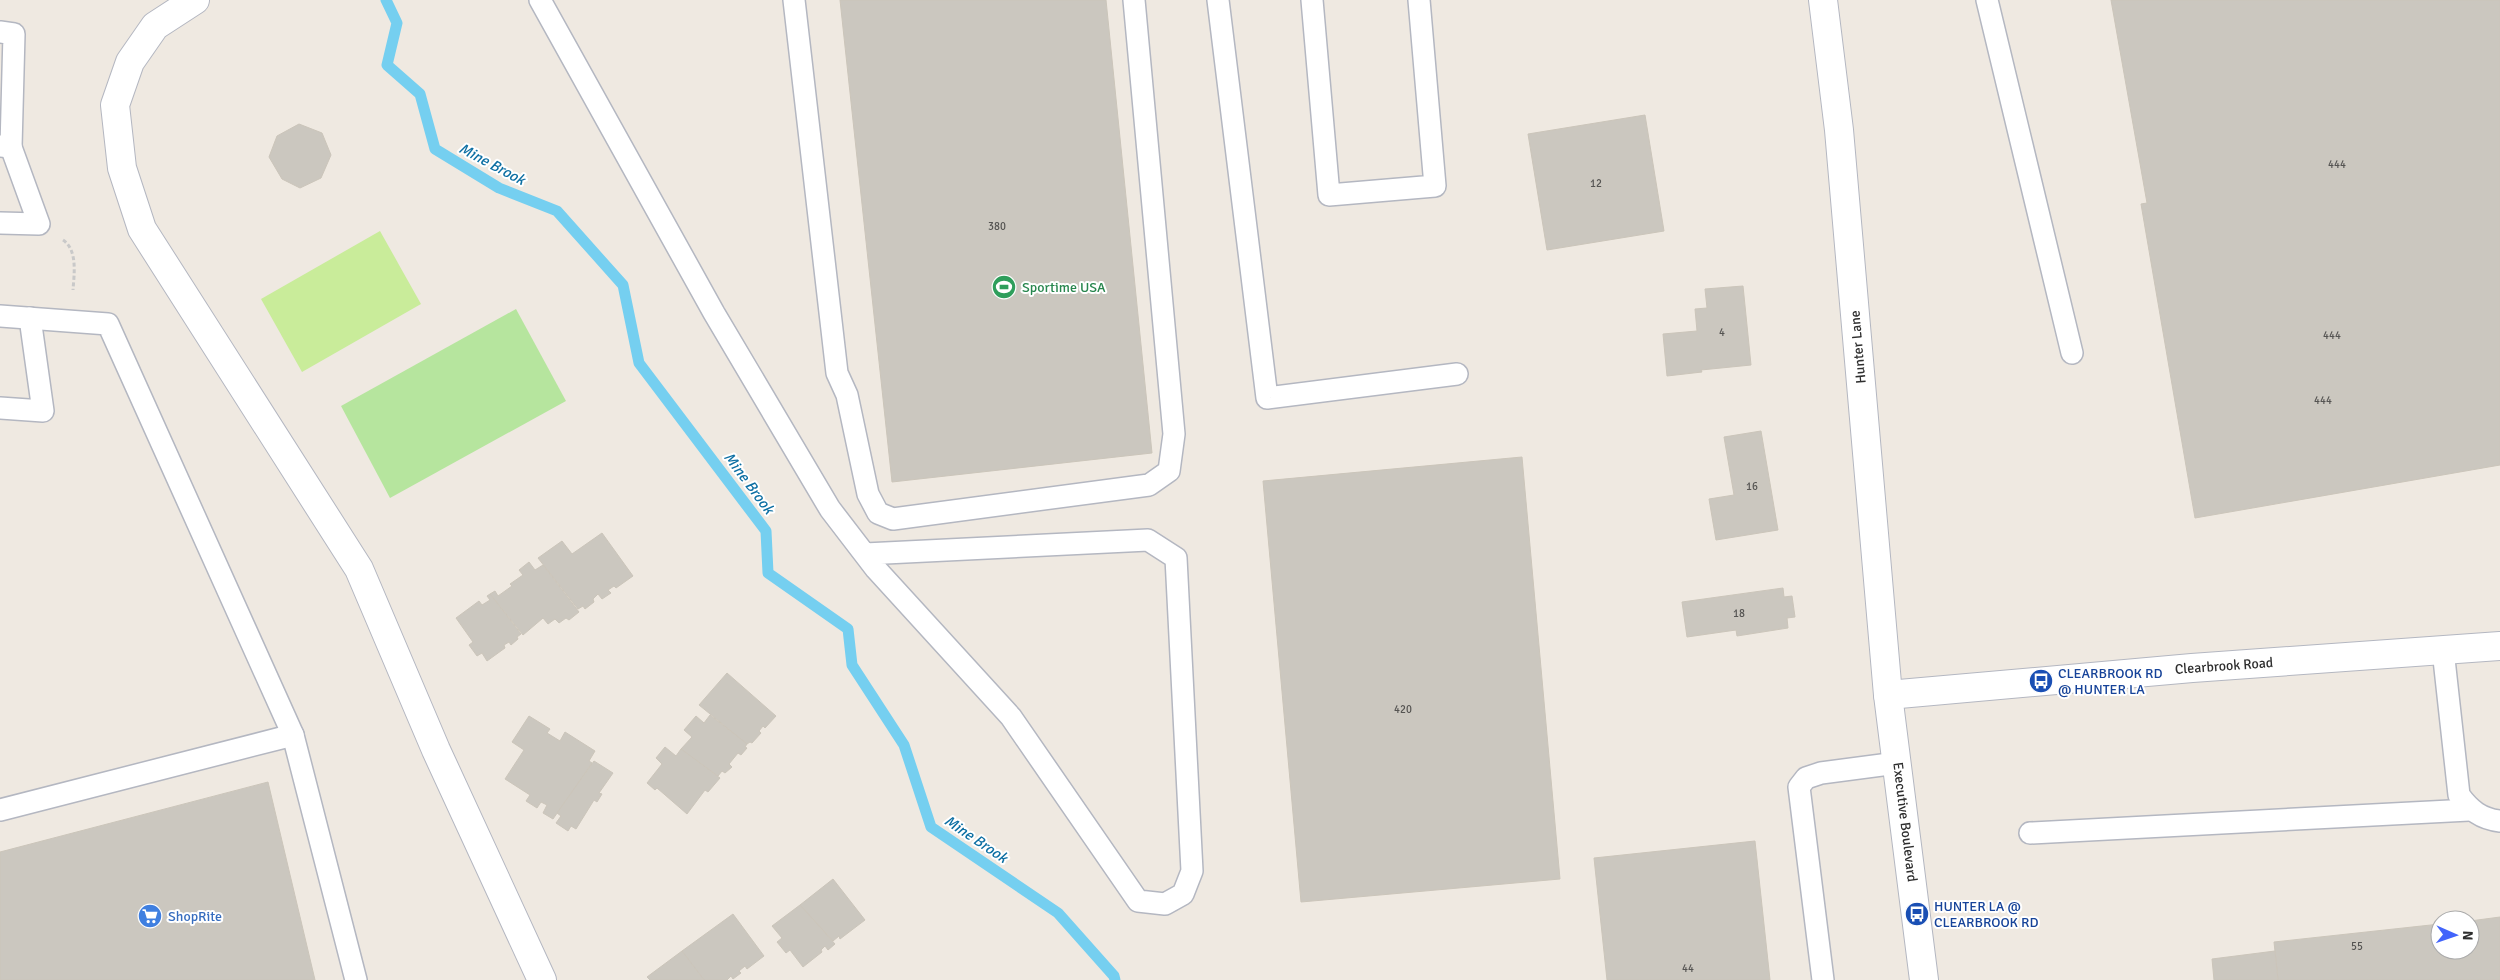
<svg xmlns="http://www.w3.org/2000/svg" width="2500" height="980" font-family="Signika,sans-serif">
<rect width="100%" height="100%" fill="#efe9e1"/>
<polygon fill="#b6e59e" points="516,309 566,401 390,498 341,406"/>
<polygon fill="#c9ec9a" points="380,231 421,304 302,372 261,299"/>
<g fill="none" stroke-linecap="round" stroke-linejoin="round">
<polyline stroke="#75cff0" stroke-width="11" points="386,0 397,23 387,65 420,94 435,149 499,188 557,211 623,285 639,363 766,531 768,573 848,629 852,665 904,745 931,827 1058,913 1114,976 1115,980"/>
</g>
<g fill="#cbc7bf" stroke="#cbc5ba">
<polygon points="840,0 1106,0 1152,453 892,482"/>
<polygon points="2111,0 2500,0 2500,465 2195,518 2141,204 2147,203"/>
<polygon points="1645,115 1664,231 1547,250 1528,134"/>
<polygon points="299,124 322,133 331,155 321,178 300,188 282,179 269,157 277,136"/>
<polygon points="1743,286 1751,365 1701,370 1702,372 1667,376 1663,334 1697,331 1695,309 1707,308 1705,289"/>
<polygon points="1761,431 1778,530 1716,540 1709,499 1734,495 1724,437"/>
<polygon points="1522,457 1560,879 1301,902 1263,481"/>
<polygon points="602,533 633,576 616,588 614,586 608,590 611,593 602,599 598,594 593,599 594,602 585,609 583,606 578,609 538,558 562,541 572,554"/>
<polygon points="529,562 535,570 543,565 579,612 569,620 566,618 559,623 555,619 548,624 543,618 523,635 490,594 495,591 498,596 512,586 510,584 523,575 519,570"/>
<polygon points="1783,588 1784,597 1792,596 1795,617 1787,618 1788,628 1737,636 1736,630 1687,637 1682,602"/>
<polygon points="490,594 521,634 517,637 518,639 511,645 509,642 504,645 505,648 487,661 482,653 477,656 469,645 473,642 456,618 479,601 482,605 490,600 487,596"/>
<polygon points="727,673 776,716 765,728 763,726 759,731 761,733 752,743 750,742 747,744 699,705"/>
<polygon points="710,715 747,744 745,747 747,748 741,755 738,753 729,764 732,767 725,773 722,771 718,776 681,749 692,737 684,730 696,716 704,723"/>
<polygon points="529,716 550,729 547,733 560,741 565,732 595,751 589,761 592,763 553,819 543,813 547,805 541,802 537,808 526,801 530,795 505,779 524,750 512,742"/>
<polygon points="665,747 676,756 681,749 720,778 708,792 705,790 687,814 657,788 655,790 647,783 662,764 656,758"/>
<polygon points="594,761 613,773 599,793 602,794 597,802 594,800 576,829 571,826 568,831 556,823 561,816 557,813"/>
<polygon points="268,782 315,980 0,980 0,852"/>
<polygon points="1755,841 1770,980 1607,980 1594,858"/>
<polygon points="833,879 865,920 840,939 839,936 833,941 800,905"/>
<polygon points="800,905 835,944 828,950 825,946 821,950 822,952 803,967 790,950 786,953 777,942 782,938 772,926"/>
<polygon points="733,914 764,956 747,969 745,966 739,971 741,973 733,979 731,976 727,980 704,980 682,951"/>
<polygon points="2500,917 2500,980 2278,980 2274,942 2440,924 2440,950 2470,950 2470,921"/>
<polygon points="682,951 704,980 650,980 647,977"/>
<polygon points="2275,951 2278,980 2214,980 2212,959"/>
</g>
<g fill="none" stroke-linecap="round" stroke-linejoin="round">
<g stroke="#b4b7c1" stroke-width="24">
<g id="service">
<polyline points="540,0 714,313 830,509 876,569 1011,717 1138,901 1165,904 1183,894 1192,871 1176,558 1148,540 865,554"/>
<polyline points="794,0 837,373 847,395 868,494 878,513 893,519 1149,485 1169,471 1174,434 1134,0"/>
<polyline points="1218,0 1267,398 1457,374"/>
<polyline points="1312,0 1329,195 1435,186 1419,0"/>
<polyline points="1987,0 2072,353"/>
<polyline points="0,32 14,34 11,147 0,146"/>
<polyline points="0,223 39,224 11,147"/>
<polyline points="0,316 108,324 293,735 356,980"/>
<polyline points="0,408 43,411 30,318"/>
<path d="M 2443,650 L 2459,795 C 2470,810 2481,819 2500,821"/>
<polyline points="0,810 293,735"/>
<polyline points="2030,833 2469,810"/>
<polyline points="1823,980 1799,787 1806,778 1821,773 1897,763"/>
</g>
</g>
<g stroke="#b4b7c1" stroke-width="30">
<polyline id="minor" points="195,0 155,26 130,62 115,105 122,168 142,229 359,569 436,750 542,980"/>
</g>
<g stroke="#b4b7c1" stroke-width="30">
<g id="tertiary">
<polyline points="1823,0 1839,130 1888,695 1924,980"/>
<polyline points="1888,695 2192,668 2500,646"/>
</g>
</g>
<path stroke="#c9c9c9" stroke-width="3" stroke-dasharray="4 2.5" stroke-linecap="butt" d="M 63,240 C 78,250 74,275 73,290"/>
<use href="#service" stroke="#fff" stroke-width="21"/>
<use href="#minor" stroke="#fff" stroke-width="28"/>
<use href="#tertiary" stroke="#fff" stroke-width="28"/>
</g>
<defs>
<g id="stadium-disc" transform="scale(1.25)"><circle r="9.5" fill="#2e9e5b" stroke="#fff"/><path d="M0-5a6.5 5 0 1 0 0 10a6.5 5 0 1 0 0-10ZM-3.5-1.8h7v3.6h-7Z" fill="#fff"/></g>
<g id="bus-disc" transform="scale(1.25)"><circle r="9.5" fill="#1a4fb4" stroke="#fff"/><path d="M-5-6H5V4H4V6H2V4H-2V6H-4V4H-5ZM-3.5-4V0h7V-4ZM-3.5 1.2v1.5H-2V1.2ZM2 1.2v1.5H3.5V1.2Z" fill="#fff"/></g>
<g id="supermarket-disc" transform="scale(1.25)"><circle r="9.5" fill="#3f7fe0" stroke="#fff"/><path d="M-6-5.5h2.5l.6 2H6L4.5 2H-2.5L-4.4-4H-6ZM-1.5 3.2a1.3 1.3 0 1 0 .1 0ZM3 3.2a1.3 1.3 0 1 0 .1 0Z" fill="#fff"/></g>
</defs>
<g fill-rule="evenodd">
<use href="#stadium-disc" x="1004" y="287"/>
<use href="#bus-disc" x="2041" y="681"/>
<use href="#bus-disc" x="1917" y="914"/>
<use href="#supermarket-disc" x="150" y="916"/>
</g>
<g text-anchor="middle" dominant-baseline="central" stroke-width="4" stroke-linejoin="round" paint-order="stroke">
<g font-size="11" fill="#555452">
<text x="2337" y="164">444</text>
<text x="1596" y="183">12</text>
<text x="997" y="226">380</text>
<text x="1722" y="332">4</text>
<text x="2332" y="335">444</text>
<text x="2323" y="400">444</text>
<text x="1752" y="486">16</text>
<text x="1739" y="613">18</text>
<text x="1403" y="709">420</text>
<text x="2357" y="946">55</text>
<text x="1688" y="968">44</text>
</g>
<g font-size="14" fill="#27864d" stroke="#fff" text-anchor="start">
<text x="1022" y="287">Sportime USA</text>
</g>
<g font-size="14" fill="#2e2e2e" stroke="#fff">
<text transform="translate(1858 347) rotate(-95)">Hunter Lane</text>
<text transform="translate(2224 666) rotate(-4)">Clearbrook Road</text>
<text transform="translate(1905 822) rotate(83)">Executive Boulevard</text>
</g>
<g font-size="14" fill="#164399" stroke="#fff" text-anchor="start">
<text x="2058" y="673">CLEARBROOK RD<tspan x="2058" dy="16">@ HUNTER LA</tspan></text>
<text x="1934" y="906">HUNTER LA @<tspan x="1934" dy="16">CLEARBROOK RD</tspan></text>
</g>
<g font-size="14" fill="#366cbe" stroke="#fff" text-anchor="start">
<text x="168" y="916">ShopRite</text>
</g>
<g font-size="15" font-style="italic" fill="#0d6fa3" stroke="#fff">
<text transform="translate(492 164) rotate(28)">Mine Brook</text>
<text transform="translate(749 483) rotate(53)">Mine Brook</text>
<text transform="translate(976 839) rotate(34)">Mine Brook</text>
</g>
</g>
<g transform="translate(2455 935) rotate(92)"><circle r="24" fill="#ffffff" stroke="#ababab"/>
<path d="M0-4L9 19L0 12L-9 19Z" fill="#4264fb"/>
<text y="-8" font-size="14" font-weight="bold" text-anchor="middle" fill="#2e2e2e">N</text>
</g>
</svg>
